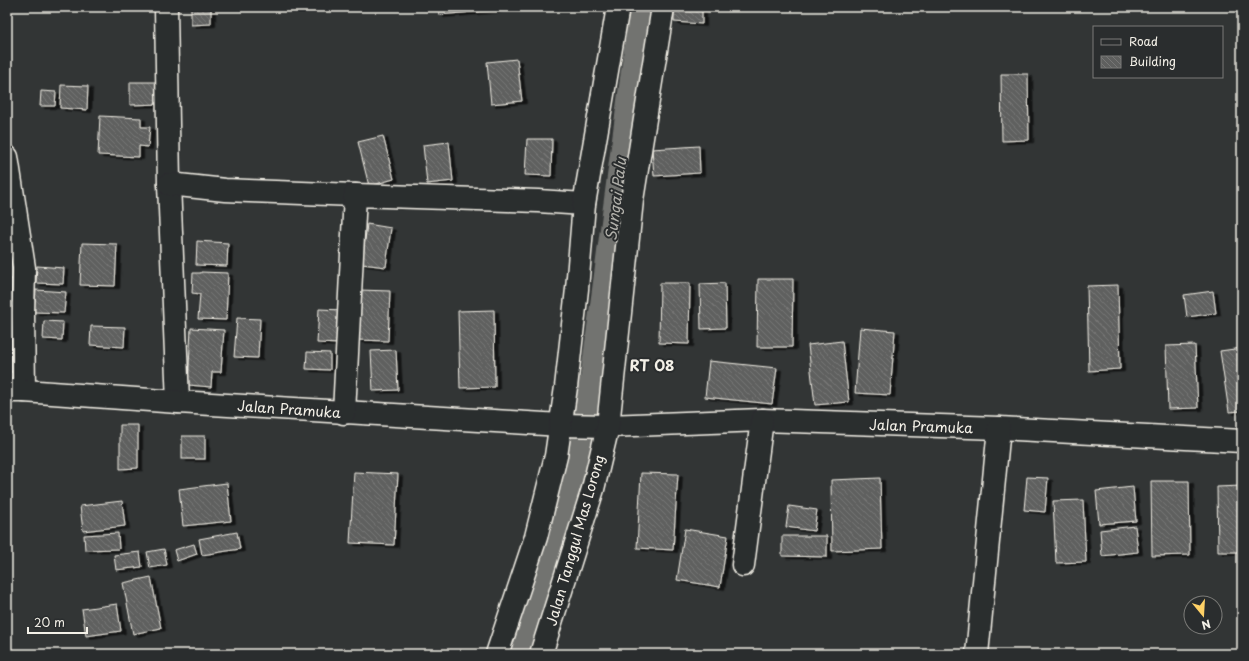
<svg xmlns="http://www.w3.org/2000/svg" width="1249" height="661" font-family="'Playpen Sans',sans-serif">
<defs>
<pattern id="building-back-hatch" width="6" height="6" patternUnits="userSpaceOnUse"><rect width="6" height="6" fill="#5f605f"/><path d="M-1 5l2 2M0 0l6 6M5-1l2 2" fill="none" stroke="#777776"/></pattern>
<filter id="shadow"><feDropShadow dx="4.5" dy="2.5" stdDeviation="0" flood-color="#0009"/></filter>
</defs>
<rect width="100%" height="100%" fill="#323535"/>
<filter id="ink" filterUnits="userSpaceOnUse"><feTurbulence type="fractalNoise" baseFrequency=".025" numOctaves="2"/><feDisplacementMap in="SourceGraphic" scale="8" xChannelSelector="R" yChannelSelector="G"/><feConvolveMatrix kernelMatrix="1 2 1 2 8 2 1 2 1" color-interpolation-filters="sRGB"/></filter>
<g filter="url(#ink)">
<g fill="none" stroke-linecap="round" stroke-linejoin="round">
<polyline stroke="#727370" stroke-width="21" points="589,392 640,7"/>
<polyline stroke="#727370" stroke-width="35" points="515,654 577,458 589,392"/>
</g>
<g fill="url(#building-back-hatch)" stroke="#f4f1e8" filter="url(#shadow)">
<polygon points="211,7 211,24 191,25 191,8"/>
<polygon points="439,7 496,7 496,10 439,15"/>
<polygon points="674,7 702,7 702,24 674,22"/>
<polygon points="517,59 522,101 491,104 487,62"/>
<polygon points="1001,74 1028,74 1029,140 1002,141"/>
<polygon points="130,82 164,82 163,104 130,105"/>
<polygon points="61,85 88,86 87,110 60,108"/>
<polygon points="41,91 56,92 55,106 40,106"/>
<polygon points="100,116 141,118 141,127 150,127 148,147 139,146 139,157 98,155"/>
<polygon points="383,136 394,179 369,186 358,142"/>
<polygon points="527,139 552,139 551,176 525,175"/>
<polygon points="449,142 453,181 427,184 423,145"/>
<polygon points="699,146 700,173 654,176 652,149"/>
<polygon points="367,224 391,228 386,267 362,264"/>
<polygon points="197,241 228,243 227,266 196,265"/>
<polygon points="82,243 117,244 115,286 80,285"/>
<rect x="7" y="244" width="4" height="17"/>
<polygon points="37,266 64,268 63,284 36,283"/>
<polygon points="201,272 228,273 226,320 198,319 200,294 192,293 193,273 201,273"/>
<rect x="7" y="279" width="7" height="17"/>
<polygon points="758,279 793,279 792,347 757,347"/>
<polygon points="660,283 690,283 689,344 659,343"/>
<polygon points="725,283 726,328 701,329 700,284"/>
<polygon points="1118,285 1120,369 1089,371 1087,286"/>
<polygon points="36,290 66,292 64,313 34,312"/>
<polygon points="359,290 390,291 388,341 357,340"/>
<polygon points="1213,291 1216,313 1187,317 1184,295"/>
<polygon points="319,309 342,310 340,344 317,343"/>
<polygon points="494,310 495,387 460,388 458,311"/>
<polygon points="237,318 260,319 258,358 234,357"/>
<polygon points="44,321 63,322 62,340 43,339"/>
<polygon points="91,326 125,327 124,347 90,345"/>
<polygon points="191,328 224,330 221,372 212,372 211,387 188,385"/>
<polygon points="860,328 895,331 890,395 855,393"/>
<rect x="7" y="340" width="8" height="32"/>
<polygon points="842,341 849,402 815,405 808,345"/>
<polygon points="1195,345 1198,408 1168,409 1166,346"/>
<polygon points="1242,348 1242,411 1229,412 1220,351"/>
<polygon points="396,350 398,390 373,391 371,351"/>
<polygon points="307,352 330,353 330,370 306,369"/>
<polygon points="709,361 777,368 772,404 705,397"/>
<polygon points="120,425 138,425 138,468 120,469"/>
<rect x="182" y="436" width="23" height="23"/>
<polygon points="354,472 398,474 394,545 350,543"/>
<polygon points="641,473 678,474 673,550 637,548"/>
<polygon points="1027,477 1048,478 1045,512 1024,510"/>
<polygon points="880,478 882,549 832,551 831,480"/>
<polygon points="1151,481 1189,481 1190,555 1152,556"/>
<polygon points="227,483 231,521 183,526 179,489"/>
<polygon points="1242,486 1242,552 1218,552 1217,487"/>
<polygon points="1133,487 1136,521 1099,524 1096,491"/>
<polygon points="1083,500 1086,562 1056,563 1053,501"/>
<polygon points="122,501 125,526 83,531 80,506"/>
<polygon points="789,506 817,510 814,531 786,527"/>
<polygon points="1135,526 1138,552 1102,556 1100,530"/>
<polygon points="685,529 728,536 720,587 677,580"/>
<polygon points="237,532 240,549 202,555 199,539"/>
<polygon points="118,533 119,549 85,550 84,535"/>
<polygon points="782,536 827,536 827,557 782,556"/>
<polygon points="194,544 197,554 177,561 174,550"/>
<polygon points="164,549 167,565 150,568 147,552"/>
<polygon points="140,552 142,567 116,570 114,555"/>
<polygon points="151,577 161,628 133,634 123,583"/>
<polygon points="117,604 121,631 86,636 82,609"/>
</g>
<g fill="none" stroke-linecap="round" stroke-linejoin="round">
<g stroke="#f4f1e8" stroke-width="25">
<g id="minor">
<polyline points="166,7 169,184 178,402"/>
<polyline points="7,157 24,268 23,313 24,391"/>
<polyline points="169,184 225,190 355,195"/>
<polyline points="7,391 24,391 178,402 561,425 608,426 762,420 999,428 1242,441"/>
<polyline points="344,413 355,195 538,201 584,204"/>
<polyline points="743,565 762,420"/>
<polyline points="497,654 536,537 556,456 566,387 577,289 584,204 618,7"/>
<polyline points="541,654 593,489 608,426 632,200 663,7"/>
<polyline points="977,654 999,428"/>
</g>
</g>
<use href="#minor" stroke="#2a2d2e" stroke-width="22"/>
</g>
</g>
<g text-anchor="middle" dominant-baseline="central" stroke-width="4" stroke-linejoin="round" paint-order="stroke">
<g font-size="14" fill="#f4f1e8" stroke="#2a2d2e">
<text transform="translate(289 409) rotate(4)">Jalan Pramuka</text>
<text transform="translate(921 426) rotate(2)">Jalan Pramuka</text>
<text transform="translate(575 540) rotate(-74)">Jalan Tanggul Mas Lorong</text>
</g>
<g font-size="15" font-style="italic" fill="#b3b2ac" stroke="#2a2d2e">
<text transform="translate(615 199) rotate(-83)">Sungai Palu</text>
</g>
<g font-size="15" font-weight="bold" fill="#f4f1e8" stroke="#2a2d2e">
<text x="652" y="364">RT 08</text>
</g>
</g>
<rect width="1249" height="661" fill="none" stroke="#2a2d2e" stroke-width="24"/>
<rect x="12" y="12" width="1225" height="637" fill="none" stroke="#f4f1e8" stroke-width="1.5" filter="url(#ink)"/>
<rect x="1093" y="26" width="130" height="52" fill="#2a2d2e" stroke="#7b7b78"/>
<rect x="1101" y="39" width="20" height="6" fill="#2a2d2e" stroke="#7b7b78"/>
<text x="1129" y="46" font-size="12" fill="#f4f1e8">Road</text>
<rect x="1101" y="56" width="20" height="12" fill="url(#building-back-hatch)" stroke="#7b7b78"/>
<text x="1129" y="66" font-size="12" fill="#f4f1e8">Building</text>
<g transform="translate(1203 615) rotate(162)"><circle r="19" fill="#2a2d2e" stroke="#7b7b78"/>
<path d="M0-3L7 15L0 10L-7 15Z" fill="#ffd166"/>
<text y="-6" font-size="11" font-weight="bold" text-anchor="middle" fill="#f4f1e8">N</text>
</g>
<path d="M28 627v6h59v-6" fill="none" stroke="#f4f1e8" stroke-width="2"/>
<text x="34" y="627" font-size="12" fill="#f4f1e8" stroke="#2a2d2e" stroke-width="3" paint-order="stroke">20 m</text>
</svg>
